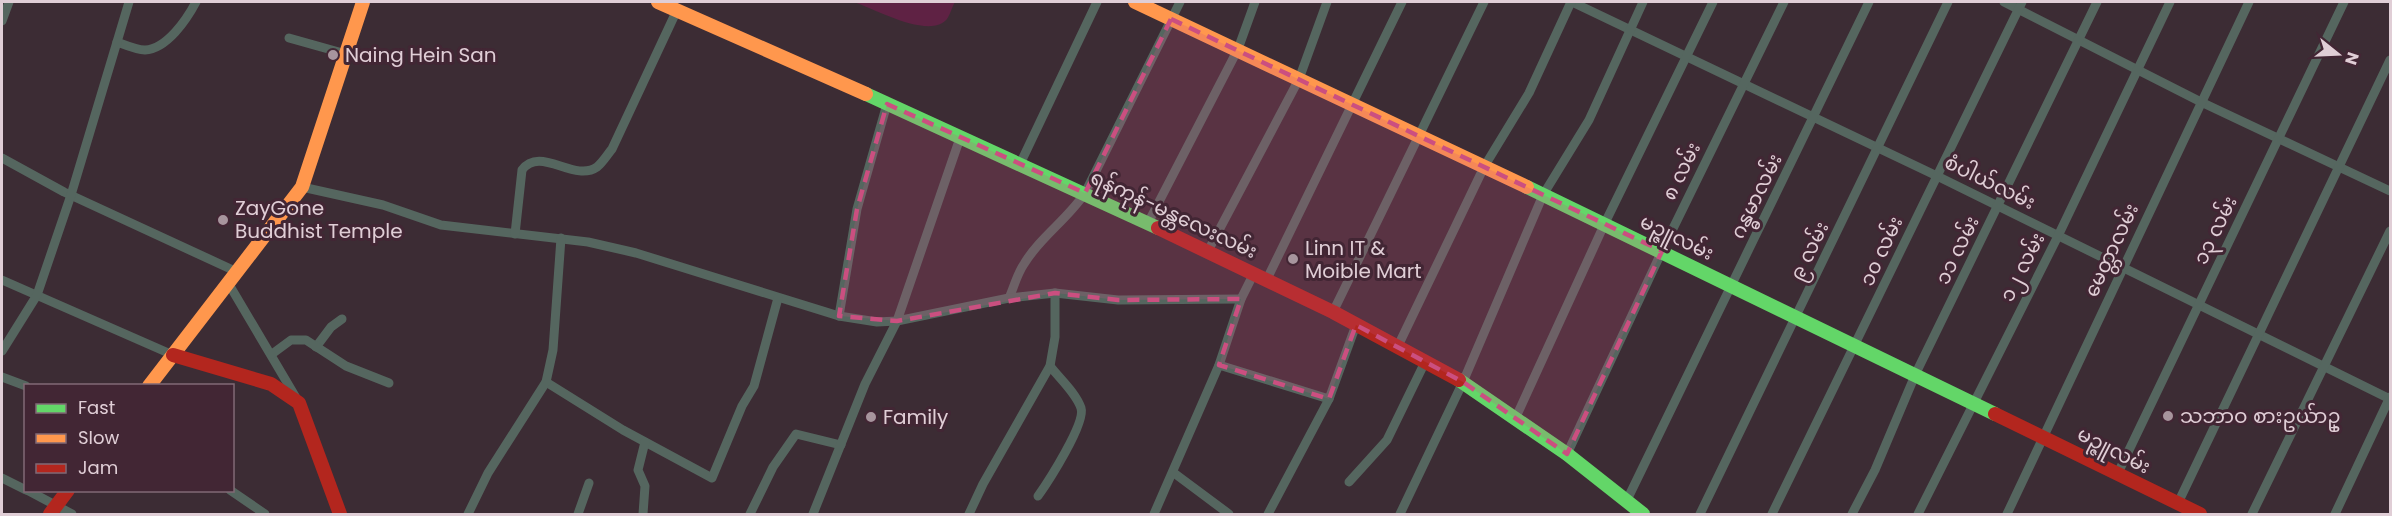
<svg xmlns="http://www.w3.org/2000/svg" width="2392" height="516" font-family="Poppins,'Noto Sans Myanmar',sans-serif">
<rect width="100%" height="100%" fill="#3c2c34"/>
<path fill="#5f2244" d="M 854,2 L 955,2 C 952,7 950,15 947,19 C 930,40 875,9 854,2 Z"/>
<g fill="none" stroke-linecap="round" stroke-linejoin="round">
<g stroke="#55665f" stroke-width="9">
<polyline points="1572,2 1937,176 2390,399"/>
<polyline points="2004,2 2201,102 2390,191"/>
<polyline points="2,21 9,2"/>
<polyline points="289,38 346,54"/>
<path d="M 117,42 C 125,45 137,50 145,50 C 167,49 187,19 196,2"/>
<polyline points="2,158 64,192 235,271"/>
<polyline points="1020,164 1097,2"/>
<polyline points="302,187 383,205 441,225 588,242 636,253 839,316 857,209 887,104"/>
<polyline points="1148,223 1238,49 1255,2"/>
<path d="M 515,234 L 522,170 C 540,145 574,183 597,167 C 603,162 607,155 612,149 L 677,10"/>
<polyline points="1208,251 1299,79 1327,2"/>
<polyline points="1267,279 1402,2"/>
<polyline points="2,280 173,355"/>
<polyline points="227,281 298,401"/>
<path d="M 1009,298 C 1014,287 1017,274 1024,264 C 1040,237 1067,220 1085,193 L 1180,2"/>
<polyline points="1333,312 1484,2"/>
<polyline points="839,316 877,322 897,321 1009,298 1055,293 1118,300 1241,299"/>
<polyline points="316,347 331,327 342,319"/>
<polyline points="1397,348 1484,167 1529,93 1571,2"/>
<polyline points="2,351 37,295 71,195 129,2"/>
<polyline points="272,354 291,340 306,340 346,366 389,383"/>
<polyline points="1219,365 1329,399"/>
<polyline points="2,377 26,386"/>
<polyline points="546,382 623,430 712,478 742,406 754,386 778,298"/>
<polyline points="1516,417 1604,225 1713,2"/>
<polyline points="1567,454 1662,251 1784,2"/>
<polyline points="1174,473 1229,514"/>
<polyline points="2118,473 2344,2"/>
<polyline points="2,478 26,490"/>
<polyline points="1349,482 1387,440 1425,362"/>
<polyline points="27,490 72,514"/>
<polyline points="230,490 265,514"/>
<path d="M 1038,496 C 1048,482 1086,423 1081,408 C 1076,393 1060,379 1050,366"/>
<polyline points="1626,502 1869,2"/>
<polyline points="2178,503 2390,60"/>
<polyline points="468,514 488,473 546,382 553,350 561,238"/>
<polyline points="578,514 589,483"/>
<polyline points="643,514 645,486 638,470 645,442"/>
<polyline points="750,514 773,467 796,434 841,445"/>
<polyline points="813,514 865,384 897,321 960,138"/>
<polyline points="969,514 983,484 1050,366 1055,337 1055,293"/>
<polyline points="1154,514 1219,365 1241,299 1254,273"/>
<polyline points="1268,514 1329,399 1356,325"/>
<polyline points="1400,514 1463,382 1543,195 1589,120 1643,2"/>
<polyline points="1700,514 1948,2"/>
<polyline points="1772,514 2022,2"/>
<polyline points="1852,514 1875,470 1916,373 2097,2"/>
<polyline points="1918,514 2058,236 2170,2"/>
<polyline points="2007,514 2249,2"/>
<polyline points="2252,514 2390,231"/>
<polyline points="2335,514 2390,397"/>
</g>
<g stroke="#63d668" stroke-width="14">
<polyline points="866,94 1158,228"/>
<polyline points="1527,187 1995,414"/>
<polyline points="1459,380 1567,454 1643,514"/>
</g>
<g stroke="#ff974d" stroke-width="14">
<polyline points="658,2 866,94"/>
<polyline points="1135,2 1527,187"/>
<polyline points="149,386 302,187 363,2"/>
</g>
<g stroke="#b3261e" stroke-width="14">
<polyline points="1158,228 1333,312 1459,380"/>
<polyline points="173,355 271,384 299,403 340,514"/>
<polyline points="1995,414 2200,514"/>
<polyline points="50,514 68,490"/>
</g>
</g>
<path fill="#cb4f80" fill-opacity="0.2" stroke="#cb4f80" stroke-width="4.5" stroke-dasharray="12 8" stroke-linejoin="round" d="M 1171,19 L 1662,251 L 1567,454 L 1463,382 L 1356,325 L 1329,399 L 1219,365 L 1241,299 L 1118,300 L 1055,293 L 897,321 L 839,316 L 857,209 L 887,104 L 1085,193 Z"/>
<g fill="#a7959d" stroke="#422634" stroke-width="2">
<circle cx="333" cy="55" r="6"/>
<circle cx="223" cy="220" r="6"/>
<circle cx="1293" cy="259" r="6"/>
<circle cx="2168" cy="416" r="6"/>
<circle cx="871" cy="417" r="6"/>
</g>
<g text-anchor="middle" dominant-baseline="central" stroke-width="6" stroke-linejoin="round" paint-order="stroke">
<g font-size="20" fill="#e0ced6" stroke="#422634" text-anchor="start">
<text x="345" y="55">Naing Hein San</text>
<text x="235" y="208">ZayGone<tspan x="235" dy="23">Buddhist Temple</tspan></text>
<text x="1305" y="248">Linn IT &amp;<tspan x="1305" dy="23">Moible Mart</tspan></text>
<text x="2180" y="416">သဘာဝ စားဥယ်ာဥ္</text>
<text x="883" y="417">Family</text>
</g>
<g font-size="20" fill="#e0ced6" stroke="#422634">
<text transform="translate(1681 171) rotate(-64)">၈ လမ်း</text>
<text transform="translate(1990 182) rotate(26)">စံပါယ်လမ်း</text>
<text transform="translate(1756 196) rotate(-64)">ဂန္ဓမာလမ်း</text>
<text transform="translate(1174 214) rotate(25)">ရန်ကုန်-မန္တလေးလမ်း</text>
<text transform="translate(2215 230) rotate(-64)">၁၃ လမ်း</text>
<text transform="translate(1677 237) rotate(26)">မဉ္ဇူလမ်း</text>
<text transform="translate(1957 250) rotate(-64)">၁၁ လမ်း</text>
<text transform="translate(2111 250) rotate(-65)">မေတ္တာလမ်း</text>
<text transform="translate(1809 251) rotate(-64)">၉ လမ်း</text>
<text transform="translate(1881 251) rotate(-65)">၁၀ လမ်း</text>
<text transform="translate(2022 267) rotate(-63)">၁၂ လမ်း</text>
<text transform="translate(2114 450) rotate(27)">မဉ္ဇူလမ်း</text>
</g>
</g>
<rect width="2392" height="516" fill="none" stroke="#e0ced6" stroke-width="6"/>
<rect x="24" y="384" width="210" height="108" fill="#422634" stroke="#816975" stroke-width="1.5"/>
<rect x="36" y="404" width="30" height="9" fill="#63d668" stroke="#816975" stroke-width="1.5"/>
<text x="78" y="414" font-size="18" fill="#e0ced6">Fast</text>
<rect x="36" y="434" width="30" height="9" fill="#ff974d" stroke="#816975" stroke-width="1.5"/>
<text x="78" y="444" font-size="18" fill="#e0ced6">Slow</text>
<rect x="36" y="464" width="30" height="9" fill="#b3261e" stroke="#816975" stroke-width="1.5"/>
<text x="78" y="474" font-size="18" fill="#e0ced6">Jam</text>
<g transform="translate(2338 54) rotate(108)" stroke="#422634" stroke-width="4.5" paint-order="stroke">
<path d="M0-4.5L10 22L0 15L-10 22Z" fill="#e0ced6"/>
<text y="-9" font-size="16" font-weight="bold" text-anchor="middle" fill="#e0ced6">N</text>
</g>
</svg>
